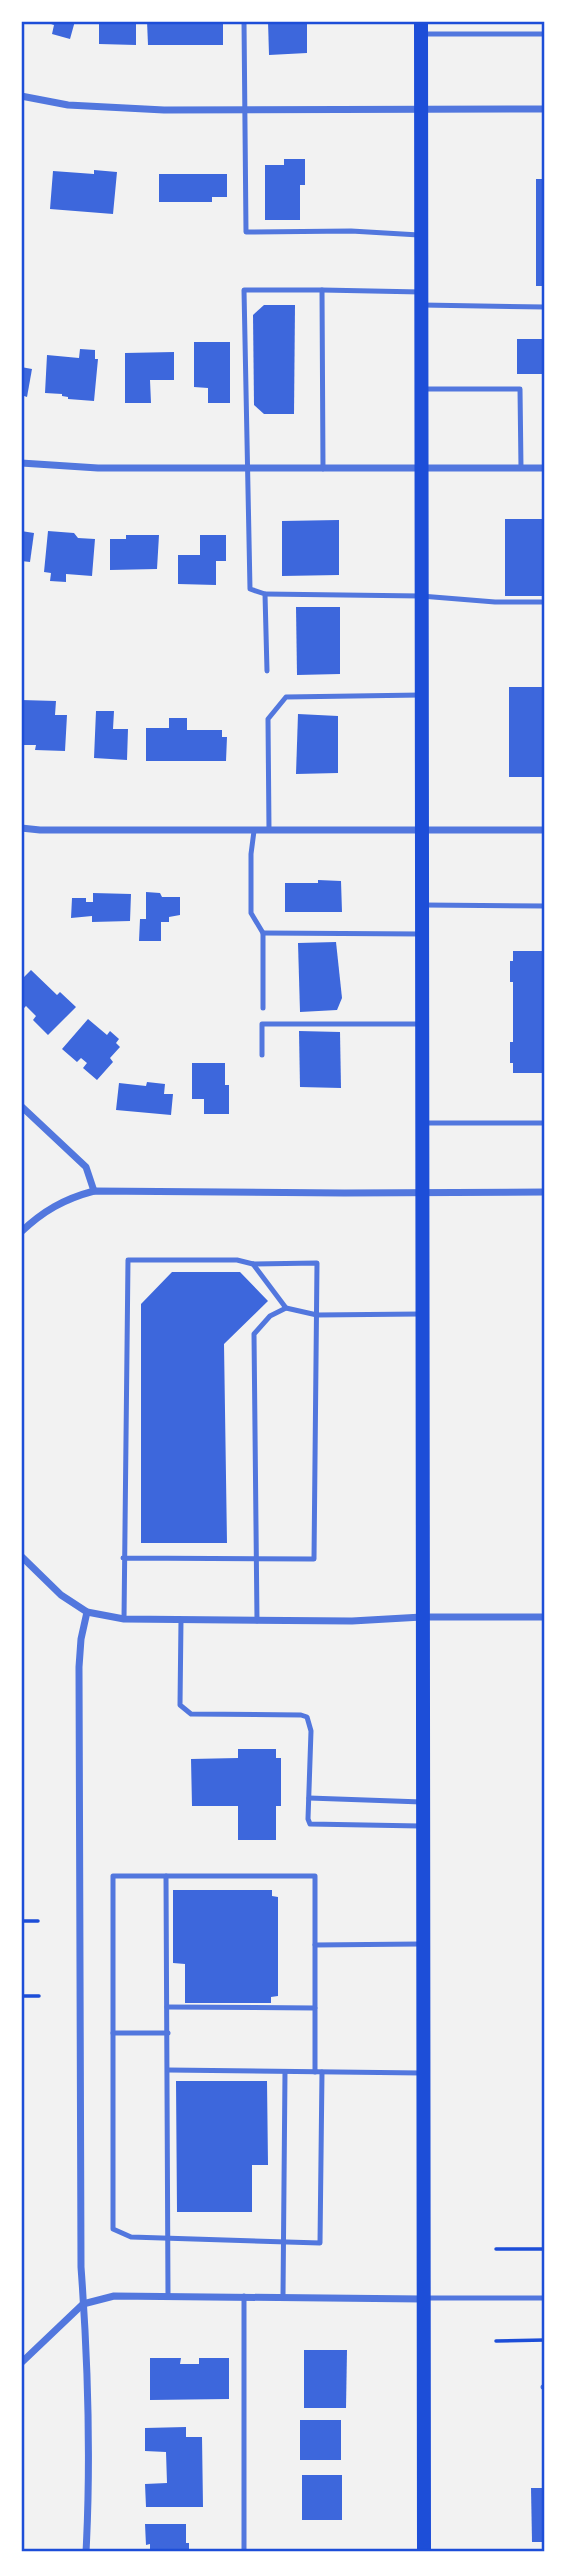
<svg xmlns="http://www.w3.org/2000/svg" width="566" height="2573" font-family="Inter,sans-serif">
<rect width="100%" height="100%" fill="#f2f2f2"/>
<g fill="#3d67dc">
<polygon points="42,21 75,21 70,39 52,34 54,25"/>
<polygon points="99,21 136,21 136,45 99,44"/>
<polygon points="147,21 223,21 223,45 148,45"/>
<polygon points="268,21 307,21 307,53 269,55"/>
<polygon points="284,159 305,159 305,185 300,185 300,220 265,220 265,165 284,165"/>
<polygon points="94,170 117,172 113,214 50,209 53,171 94,174"/>
<polygon points="159,174 227,174 227,197 212,197 212,202 159,202"/>
<rect x="536" y="179" width="9" height="107"/>
<polygon points="264,305 295,305 294,414 264,414 254,405 253,315"/>
<rect x="517" y="339" width="28" height="35"/>
<polygon points="194,342 230,342 230,403 208,403 208,388 194,387"/>
<polygon points="80,349 95,350 95,359 98,359 94,401 68,399 68,397 62,396 62,394 45,393 47,355 79,358"/>
<polygon points="174,352 174,380 150,380 151,403 125,403 125,353"/>
<polygon points="21,367 32,369 27,397 21,395"/>
<rect x="505" y="519" width="40" height="77"/>
<polygon points="339,520 339,575 282,576 282,521"/>
<polygon points="21,531 34,533 30,562 21,561"/>
<polygon points="48,531 74,533 78,538 95,539 92,576 66,574 66,582 50,581 51,573 44,572"/>
<polygon points="126,535 159,535 157,569 110,570 110,539 126,539"/>
<polygon points="200,535 226,535 226,561 216,561 216,585 178,584 178,555 200,555"/>
<polygon points="296,607 340,607 340,674 297,675"/>
<rect x="509" y="687" width="36" height="90"/>
<polygon points="21,700 56,701 55,715 67,715 65,751 35,750 36,745 21,745"/>
<polygon points="96,711 114,711 113,729 128,729 127,760 94,758"/>
<polygon points="298,714 338,716 338,773 296,774"/>
<polygon points="169,718 187,718 187,730 222,730 222,737 227,737 226,761 146,761 146,728 169,728"/>
<polygon points="318,880 341,881 342,912 285,912 285,883 318,883"/>
<polygon points="146,892 160,893 162,897 180,897 180,915 169,917 169,922 161,922 161,941 139,941 140,919 146,919"/>
<polygon points="93,893 131,894 130,921 92,922 92,916 71,918 72,898 86,898 86,902 93,902"/>
<polygon points="336,942 342,998 337,1010 300,1012 298,943"/>
<polygon points="513,951 545,951 545,1073 513,1073 513,1063 510,1063 510,1042 513,1042 513,982 510,982 510,961 513,961"/>
<polygon points="31,970 57,995 60,992 76,1007 48,1035 33,1020 36,1016 26,1006 21,1011 21,980"/>
<polygon points="88,1019 107,1035 110,1031 119,1039 116,1043 120,1047 110,1058 113,1062 97,1080 83,1068 87,1063 81,1058 77,1062 62,1049"/>
<polygon points="299,1031 340,1032 341,1088 300,1087"/>
<polygon points="192,1063 225,1063 225,1085 229,1085 229,1114 204,1114 204,1099 192,1099"/>
<polygon points="147,1082 165,1084 164,1094 173,1094 171,1115 116,1110 119,1083 146,1086"/>
<polygon points="172,1272 240,1272 268,1301 224,1344 227,1543 141,1543 141,1304"/>
<polygon points="238,1749 276,1749 276,1758 281,1758 281,1806 276,1806 276,1840 238,1840 238,1806 192,1806 191,1759 238,1758"/>
<polygon points="173,1890 272,1890 272,1896 278,1897 278,1996 271,1997 271,2003 185,2003 185,1964 173,1963"/>
<polygon points="176,2081 267,2081 268,2165 252,2165 252,2212 177,2212"/>
<polygon points="304,2350 347,2350 346,2408 304,2408"/>
<polygon points="150,2358 181,2358 180,2364 199,2364 199,2358 229,2358 229,2399 150,2400"/>
<rect x="300" y="2420" width="41" height="40"/>
<polygon points="186,2427 186,2437 202,2437 203,2507 146,2507 145,2484 167,2483 166,2452 145,2451 145,2428"/>
<rect x="302" y="2475" width="40" height="45"/>
<polygon points="531,2488 545,2488 545,2542 532,2542"/>
<polygon points="145,2524 186,2524 186,2543 189,2543 189,2552 150,2552 150,2544 146,2545"/>
</g>
<g fill="none" stroke-linecap="round" stroke-linejoin="round">
<g stroke="#1d4ed8" stroke-width="3.5">
<polyline points="21,1921 38,1921"/>
<polyline points="21,1996 39,1996"/>
<polyline points="496,2249 545,2249"/>
<polyline points="496,2341 545,2340"/>
</g>
<g stroke="#5277de" stroke-width="5">
<polyline points="244,21 246,232 351,231 419,235"/>
<polyline points="424,34 545,34"/>
<polyline points="322,290 421,292"/>
<polyline points="422,305 545,307"/>
<polyline points="424,389 520,389 521,468"/>
<polyline points="265,594 421,596 495,602 545,602"/>
<polyline points="267,671 265,594 250,589 244,290 322,290 323,469"/>
<polyline points="269,830 268,719 286,697 421,695"/>
<polyline points="254,831 251,854 251,913 263,933 263,1008"/>
<polyline points="424,905 545,906"/>
<polyline points="263,933 421,934"/>
<polyline points="262,1055 262,1024 420,1024"/>
<polyline points="425,1123 545,1123"/>
<polyline points="253,1264 286,1308 317,1315 420,1314"/>
<polyline points="123,1558 314,1559 317,1263 253,1264 237,1260 128,1260 124,1619"/>
<polyline points="181,1620 180,1705 191,1714 301,1715 307,1717 311,1731 308,1819 310,1824 420,1826"/>
<polyline points="257,1621 254,1334 270,1316 286,1308"/>
<polyline points="309,1798 422,1802"/>
<polyline points="166,1876 168,2296"/>
<polyline points="315,1945 420,1944"/>
<polyline points="167,2007 315,2008"/>
<polyline points="113,2033 168,2033"/>
<polyline points="168,2070 421,2073"/>
<polyline points="315,2072 315,1876 113,1876 113,2229 131,2237 320,2243 322,2072"/>
<polyline points="283,2296 285,2072"/>
<polyline points="426,2298 545,2298"/>
<polyline points="543,2387 545,2387"/>
<polyline points="244,2552 244,2296"/>
</g>
<g stroke="#5277de" stroke-width="7">
<polyline points="21,96 68,105 164,110 545,109"/>
<polyline points="21,463 98,468 545,468"/>
<polyline points="21,828 40,830 545,830"/>
<polyline points="21,1106 86,1167 94,1191"/>
<path d="M 21,1232 C 43,1211 64,1199 94,1191 L 344,1193 L 545,1192"/>
<polyline points="21,1556 61,1595 87,1612 124,1619 352,1621 422,1617 545,1617"/>
<polyline points="21,2363 83,2304 114,2296 423,2299"/>
<path d="M 86,2552 C 91,2458 88,2362 81,2267 L 79,1667 L 81,1639 L 87,1612"/>
</g>
<polyline stroke="#1d4ed8" stroke-width="14" points="421,21 424,2552"/>
</g>
<rect width="566" height="2573" fill="none" stroke="#ffffff" stroke-width="46"/>
<rect x="23" y="23" width="520" height="2527" fill="none" stroke="#1d4ed8" stroke-width="2.5"/>
</svg>
